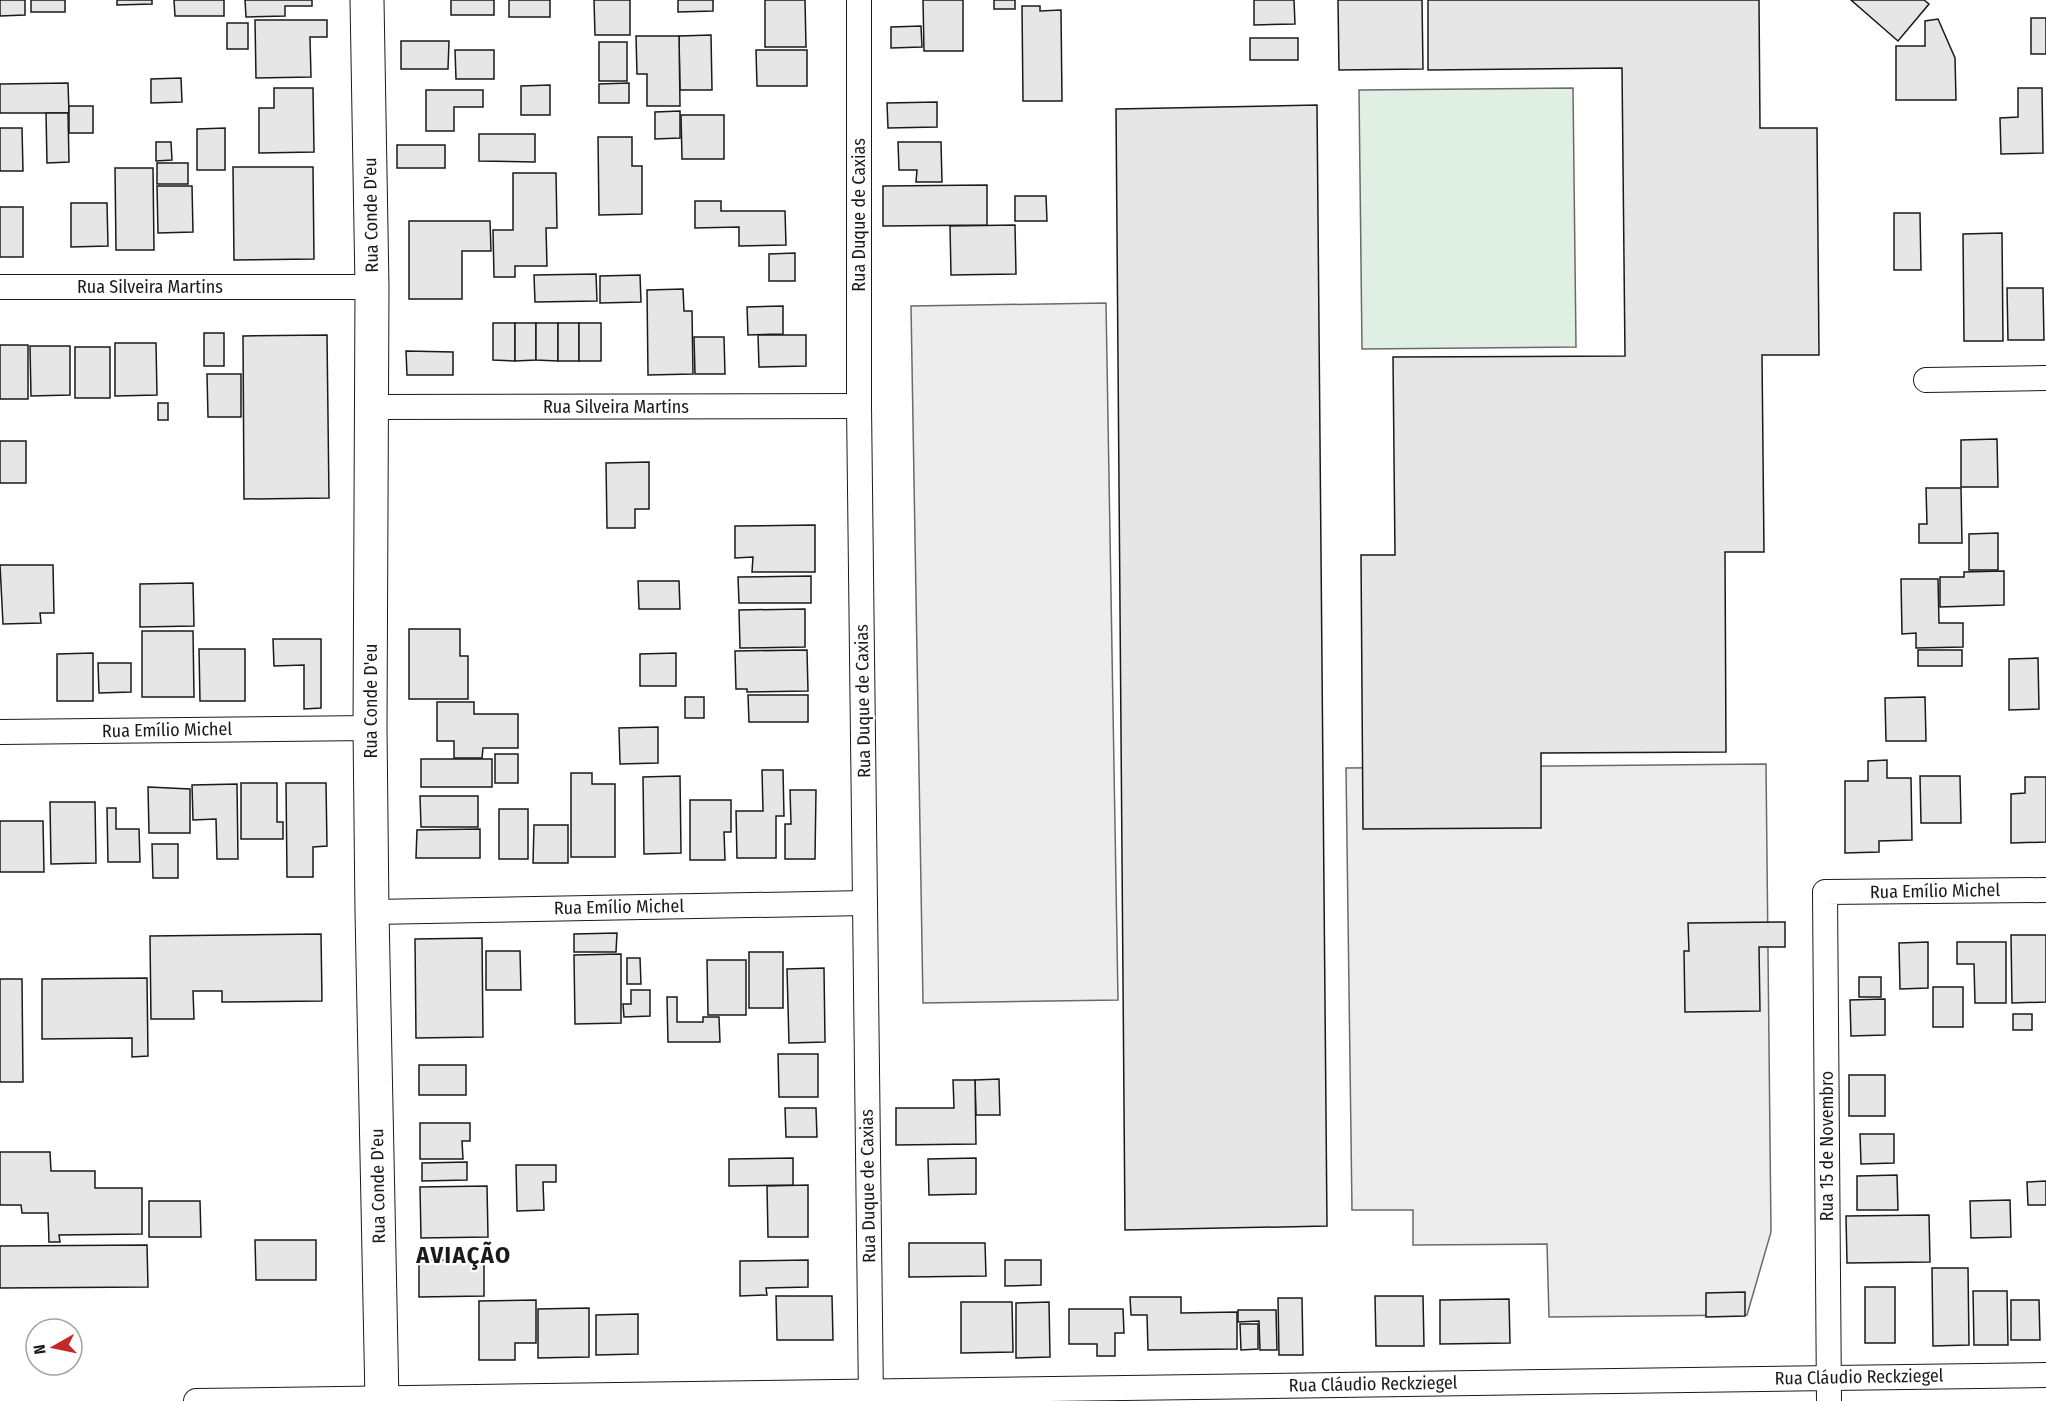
<svg xmlns="http://www.w3.org/2000/svg" width="2046" height="1401" font-family="'Fira Sans Condensed',sans-serif">
<rect width="100%" height="100%" fill="#fff"/>
<polygon fill="#e0efe3" stroke="#6a6a6a" stroke-width="1.5" points="1573,88 1576,347 1362,349 1359,90"/>
<g fill="#ededed" stroke="#6a6a6a" stroke-width="1.5">
<polygon points="1106,303 1118,1000 923,1003 911,306"/>
<polygon points="1766,764 1771,1232 1747,1315 1549,1317 1547,1244 1413,1245 1413,1210 1352,1210 1346,768"/>
</g>
<g fill="#e6e6e6" stroke="#1a1a1a" stroke-width="1.5">
<polygon points="0,0 25,0 25,15 0,16"/>
<rect x="31" y="0" width="34" height="12"/>
<polygon points="117,0 152,0 152,4 117,5"/>
<polygon points="174,0 224,0 224,16 175,16"/>
<polygon points="245,0 312,0 312,6 285,6 285,16 246,17"/>
<rect x="451" y="0" width="43" height="15"/>
<rect x="509" y="0" width="41" height="17"/>
<polygon points="594,0 630,0 630,35 595,35"/>
<polygon points="678,0 713,0 713,11 678,12"/>
<polygon points="765,0 805,0 806,47 765,47"/>
<polygon points="923,0 963,0 963,51 924,51"/>
<rect x="994" y="0" width="21" height="9"/>
<polygon points="1254,0 1294,0 1295,24 1254,25"/>
<polygon points="1338,0 1422,0 1423,69 1339,70"/>
<polygon points="1428,0 1759,0 1760,128 1817,128 1819,355 1762,355 1764,552 1725,552 1726,752 1541,753 1541,828 1363,829 1361,555 1395,555 1393,357 1625,356 1622,68 1428,70"/>
<polygon points="1851,0 1924,0 1929,4 1898,41"/>
<polygon points="1022,6 1040,6 1040,11 1061,10 1062,101 1023,101"/>
<rect x="2031" y="18" width="15" height="36"/>
<polygon points="1938,19 1955,58 1956,100 1896,100 1896,46 1925,46 1925,21"/>
<polygon points="255,20 327,20 327,37 310,37 311,77 256,78"/>
<rect x="227" y="23" width="21" height="26"/>
<polygon points="921,26 922,47 891,48 891,27"/>
<polygon points="711,35 712,90 680,90 679,36"/>
<polygon points="636,36 679,36 680,106 647,106 647,74 637,74"/>
<rect x="1250" y="38" width="48" height="22"/>
<polygon points="401,41 449,41 448,69 401,69"/>
<rect x="599" y="42" width="28" height="39"/>
<polygon points="455,50 494,50 494,79 456,79"/>
<polygon points="756,50 807,50 807,86 757,86"/>
<polygon points="181,78 182,102 151,103 151,79"/>
<polygon points="68,83 69,113 0,113 0,84"/>
<polygon points="629,83 629,103 599,103 599,84"/>
<polygon points="550,85 550,115 521,115 521,86"/>
<polygon points="274,88 313,88 314,152 259,153 259,108 274,108"/>
<polygon points="2018,88 2042,88 2043,153 2001,154 2000,118 2018,117"/>
<polygon points="426,90 483,90 483,107 454,107 454,131 426,131"/>
<polygon points="937,102 937,127 888,128 887,103"/>
<polygon points="1317,105 1327,1226 1125,1230 1116,109"/>
<rect x="69" y="106" width="24" height="27"/>
<polygon points="680,111 680,138 655,139 655,112"/>
<polygon points="46,113 68,113 69,162 47,163"/>
<polygon points="681,115 724,115 724,159 682,159"/>
<polygon points="0,128 22,128 23,171 0,171"/>
<polygon points="225,128 225,170 197,170 197,129"/>
<polygon points="479,134 535,134 535,162 479,161"/>
<polygon points="598,137 632,137 632,166 642,166 642,214 599,215"/>
<polygon points="156,142 171,142 172,160 156,161"/>
<polygon points="898,142 941,142 942,182 916,182 917,170 899,170"/>
<rect x="397" y="145" width="48" height="23"/>
<rect x="157" y="163" width="31" height="21"/>
<polygon points="233,167 313,167 314,259 234,260"/>
<polygon points="115,168 153,168 154,250 116,250"/>
<polygon points="513,173 556,173 557,228 546,228 547,266 515,266 515,277 494,277 493,230 513,230"/>
<polygon points="987,185 987,225 883,226 883,186"/>
<polygon points="157,186 192,186 193,232 158,233"/>
<polygon points="1015,196 1046,196 1047,221 1015,221"/>
<polygon points="695,201 721,201 721,211 785,211 786,245 739,246 739,227 695,228"/>
<polygon points="71,203 107,203 108,246 71,247"/>
<rect x="0" y="207" width="23" height="50"/>
<polygon points="1894,213 1920,213 1921,270 1894,270"/>
<polygon points="409,221 490,221 491,251 462,251 462,299 409,299"/>
<polygon points="1015,225 1016,274 951,275 950,226"/>
<polygon points="2002,233 2003,341 1964,341 1963,234"/>
<polygon points="795,253 795,281 769,281 769,254"/>
<polygon points="596,274 597,301 535,302 534,275"/>
<polygon points="640,275 641,302 600,303 600,276"/>
<polygon points="2007,288 2043,288 2044,340 2008,340"/>
<polygon points="683,289 684,311 692,311 693,374 648,375 647,290"/>
<polygon points="783,306 783,334 748,335 747,307"/>
<polygon points="493,323 515,323 515,361 493,360"/>
<polygon points="515,323 536,323 536,360 515,361"/>
<polygon points="536,323 558,323 558,361 536,360"/>
<rect x="558" y="323" width="21" height="38"/>
<rect x="579" y="323" width="22" height="38"/>
<rect x="204" y="333" width="20" height="33"/>
<polygon points="327,335 329,498 244,499 243,336"/>
<polygon points="758,335 806,335 806,366 759,367"/>
<polygon points="694,337 724,337 725,374 695,374"/>
<polygon points="115,343 156,343 157,395 115,396"/>
<rect x="0" y="345" width="28" height="54"/>
<polygon points="30,346 70,346 70,395 31,396"/>
<rect x="75" y="347" width="35" height="51"/>
<polygon points="406,351 453,352 453,375 407,375"/>
<polygon points="207,374 241,374 241,417 208,417"/>
<rect x="158" y="403" width="10" height="17"/>
<polygon points="1997,439 1998,487 1961,487 1961,440"/>
<rect x="0" y="441" width="26" height="42"/>
<polygon points="649,462 649,509 635,509 635,528 607,528 606,463"/>
<polygon points="1926,488 1961,488 1962,543 1919,543 1919,524 1927,524"/>
<polygon points="815,525 815,572 752,572 753,557 735,558 735,526"/>
<polygon points="1998,533 1998,570 1969,570 1969,534"/>
<polygon points="0,565 53,565 54,613 40,613 41,623 3,624"/>
<polygon points="2004,571 2004,605 1940,607 1940,577 1964,577 1964,572"/>
<polygon points="811,576 811,603 739,603 738,577"/>
<polygon points="1901,579 1938,579 1939,623 1963,623 1963,647 1916,648 1916,633 1902,634"/>
<polygon points="638,581 679,581 680,609 639,609"/>
<polygon points="193,583 194,626 140,627 140,584"/>
<polygon points="805,609 805,647 740,648 739,610"/>
<polygon points="409,629 460,629 460,656 468,656 468,699 409,699"/>
<polygon points="142,631 193,631 194,697 142,697"/>
<polygon points="273,639 321,639 321,708 304,709 304,665 274,666"/>
<polygon points="199,649 245,649 245,701 200,701"/>
<polygon points="807,650 808,691 747,692 747,689 736,689 735,651"/>
<rect x="1918" y="650" width="44" height="16"/>
<polygon points="93,653 93,701 57,701 57,654"/>
<polygon points="676,653 676,686 640,686 640,654"/>
<polygon points="2038,658 2039,709 2009,710 2009,659"/>
<polygon points="98,663 131,663 131,692 99,693"/>
<polygon points="748,695 808,695 808,722 749,722"/>
<rect x="685" y="697" width="19" height="21"/>
<polygon points="1925,697 1926,741 1886,741 1885,698"/>
<polygon points="437,702 474,702 474,714 518,714 518,748 483,748 482,758 454,758 454,741 437,741"/>
<polygon points="658,727 658,763 620,764 619,728"/>
<rect x="495" y="754" width="23" height="29"/>
<rect x="421" y="759" width="71" height="28"/>
<polygon points="1887,760 1887,778 1911,778 1912,840 1879,841 1879,852 1845,853 1845,781 1868,781 1868,761"/>
<polygon points="762,770 783,770 784,816 776,816 776,858 737,858 736,811 763,811"/>
<polygon points="571,773 592,773 592,784 615,784 615,857 571,857"/>
<polygon points="680,776 681,853 644,854 643,777"/>
<polygon points="1920,776 1960,776 1961,823 1921,823"/>
<polygon points="2025,777 2046,777 2046,842 2011,843 2011,794 2025,793"/>
<polygon points="241,783 277,783 277,822 283,822 283,839 241,839"/>
<polygon points="286,783 326,783 327,846 313,847 313,877 287,877"/>
<polygon points="237,784 238,859 217,859 216,819 193,820 192,785"/>
<polygon points="148,787 190,789 190,833 149,833"/>
<polygon points="790,790 816,790 815,859 785,859 785,824 791,824"/>
<polygon points="420,796 478,796 478,827 421,827"/>
<polygon points="690,800 731,800 731,832 724,832 725,860 690,860"/>
<polygon points="50,802 95,802 96,863 51,864"/>
<polygon points="107,808 116,808 116,829 139,829 140,862 108,862"/>
<rect x="499" y="809" width="29" height="50"/>
<polygon points="0,821 43,821 44,872 0,872"/>
<polygon points="534,825 568,825 568,863 533,863"/>
<polygon points="480,829 480,858 416,858 417,830"/>
<polygon points="152,844 178,844 178,878 153,878"/>
<polygon points="1785,922 1785,947 1759,947 1760,1011 1685,1012 1684,951 1689,951 1688,923"/>
<polygon points="617,933 616,952 574,952 574,934"/>
<polygon points="321,934 322,1001 222,1002 222,991 193,991 194,1019 151,1019 150,936"/>
<polygon points="2011,935 2046,935 2046,1002 2012,1003"/>
<polygon points="482,938 483,1037 416,1038 415,939"/>
<polygon points="1928,942 1928,988 1900,989 1899,943"/>
<polygon points="1957,942 2006,942 2006,1003 1975,1003 1974,964 1957,964"/>
<polygon points="486,951 520,951 521,990 486,990"/>
<rect x="749" y="952" width="34" height="56"/>
<polygon points="621,954 621,1023 575,1024 574,955"/>
<polygon points="627,958 640,958 641,984 627,984"/>
<polygon points="707,960 746,960 746,1015 708,1015"/>
<polygon points="824,968 825,1042 789,1043 787,969"/>
<rect x="1859" y="977" width="22" height="20"/>
<polygon points="147,978 148,1056 132,1057 132,1038 42,1039 42,979"/>
<polygon points="0,979 22,979 23,1082 0,1082"/>
<rect x="1933" y="987" width="30" height="40"/>
<polygon points="631,990 650,990 650,1016 624,1017 623,1004 631,1004"/>
<polygon points="667,997 677,997 677,1022 703,1022 703,1017 719,1017 720,1042 668,1042"/>
<polygon points="1885,999 1885,1035 1851,1036 1850,1000"/>
<rect x="2013" y="1014" width="19" height="16"/>
<polygon points="778,1054 818,1054 818,1097 779,1097"/>
<rect x="419" y="1065" width="47" height="30"/>
<rect x="1849" y="1075" width="36" height="41"/>
<polygon points="999,1079 1000,1115 976,1115 975,1080"/>
<polygon points="953,1080 975,1080 976,1144 896,1145 896,1108 954,1108"/>
<polygon points="785,1108 816,1108 817,1137 786,1137"/>
<polygon points="420,1123 470,1123 470,1141 462,1141 463,1159 420,1159"/>
<polygon points="1860,1134 1894,1134 1894,1163 1861,1164"/>
<polygon points="0,1152 50,1152 51,1171 95,1171 95,1188 142,1188 142,1234 59,1235 60,1242 49,1242 48,1213 22,1213 21,1205 0,1205"/>
<polygon points="793,1158 793,1185 729,1186 729,1159"/>
<polygon points="976,1158 976,1194 929,1195 928,1159"/>
<polygon points="467,1162 467,1180 422,1181 422,1163"/>
<polygon points="516,1165 556,1165 556,1182 543,1182 544,1210 517,1211"/>
<polygon points="1897,1175 1898,1210 1857,1210 1857,1176"/>
<polygon points="2046,1181 2046,1205 2028,1205 2027,1182"/>
<polygon points="808,1185 808,1237 768,1237 767,1186"/>
<polygon points="487,1186 488,1237 421,1238 420,1187"/>
<polygon points="2010,1200 2011,1237 1971,1238 1970,1201"/>
<polygon points="149,1201 200,1201 201,1237 149,1237"/>
<polygon points="1929,1215 1930,1262 1847,1263 1846,1216"/>
<polygon points="255,1240 316,1240 316,1280 256,1280"/>
<polygon points="909,1243 985,1243 986,1276 909,1277"/>
<polygon points="147,1245 148,1287 0,1288 0,1246"/>
<polygon points="419,1260 484,1260 484,1296 419,1297"/>
<polygon points="808,1260 808,1287 766,1288 767,1295 740,1296 740,1261"/>
<polygon points="1005,1260 1041,1260 1041,1285 1005,1286"/>
<polygon points="1932,1268 1968,1268 1969,1345 1933,1346"/>
<rect x="1865" y="1287" width="30" height="56"/>
<polygon points="1973,1291 2007,1291 2008,1345 1974,1345"/>
<polygon points="1745,1292 1745,1316 1706,1317 1706,1293"/>
<polygon points="776,1296 832,1296 833,1340 777,1340"/>
<polygon points="1375,1296 1423,1296 1424,1346 1376,1346"/>
<polygon points="1130,1297 1181,1297 1181,1313 1237,1312 1237,1349 1148,1350 1147,1315 1131,1315"/>
<polygon points="1278,1298 1302,1298 1303,1355 1279,1355"/>
<polygon points="1509,1299 1510,1343 1440,1344 1440,1300"/>
<polygon points="536,1300 536,1343 515,1343 515,1360 479,1360 479,1301"/>
<polygon points="2011,1300 2039,1300 2040,1340 2011,1340"/>
<polygon points="961,1302 1012,1302 1013,1352 961,1353"/>
<polygon points="1049,1302 1050,1357 1016,1358 1016,1303"/>
<polygon points="589,1308 589,1357 538,1358 538,1309"/>
<polygon points="1069,1309 1123,1309 1124,1333 1115,1333 1115,1356 1097,1356 1097,1344 1069,1344"/>
<polygon points="1238,1310 1276,1310 1277,1350 1260,1350 1259,1321 1238,1322"/>
<polygon points="638,1314 638,1354 596,1355 596,1315"/>
<polygon points="1240,1324 1258,1324 1258,1349 1241,1350"/>
</g>
<g fill="none" stroke-linecap="round" stroke-linejoin="round">
<g stroke="#1a1a1a" stroke-width="26">
<g id="street">
<polyline points="859,0 859,406 871,1401"/>
<polyline points="0,287 372,287"/>
<polyline points="1926,380 2046,378"/>
<polyline points="372,407 859,406"/>
<polyline points="0,732 370,728"/>
<polyline points="372,912 865,903"/>
<polyline points="196,1401 2046,1375"/>
<polyline points="1829,1401 1825,892 2046,890"/>
</g>
</g>
<g stroke="#1a1a1a" stroke-width="35">
<polyline id="secondary" points="367,0 372,287 370,728 372,912 382,1401"/>
</g>
<use href="#street" stroke="#fff" stroke-width="24"/>
<use href="#secondary" stroke="#fff" stroke-width="33"/>
</g>
<g text-anchor="middle" dominant-baseline="central" stroke-width="4.5" stroke-linejoin="round" paint-order="stroke">
<g font-size="18" fill="#1a1a1a" stroke="#fff">
<text transform="translate(371 215) rotate(-91)">Rua Conde D'eu</text>
<text transform="translate(859 215) rotate(-90)">Rua Duque de Caxias</text>
<text x="150" y="287">Rua Silveira Martins</text>
<text x="616" y="407">Rua Silveira Martins</text>
<text transform="translate(371 701) rotate(-90)">Rua Conde D'eu</text>
<text transform="translate(863 701) rotate(-91)">Rua Duque de Caxias</text>
<text transform="translate(167 730) rotate(-1)">Rua Emílio Michel</text>
<text transform="translate(1935 891) rotate(-1)">Rua Emílio Michel</text>
<text transform="translate(619 907) rotate(-1)">Rua Emílio Michel</text>
<text transform="translate(1827 1146) rotate(-90)">Rua 15 de Novembro</text>
<text transform="translate(378 1186) rotate(-91)">Rua Conde D'eu</text>
<text transform="translate(868 1186) rotate(-91)">Rua Duque de Caxias</text>
<text transform="translate(1859 1377) rotate(-1)">Rua Cláudio Reckziegel</text>
<text transform="translate(1373 1384) rotate(-1)">Rua Cláudio Reckziegel</text>
</g>
<g font-size="24" font-weight="bold" letter-spacing="1.5" fill="#1a1a1a" stroke="#fff">
<text x="464" y="1255">AVIAÇÃO</text>
</g>
</g>
<g transform="translate(54 1347) rotate(261)"><circle r="28" fill="#ffffff" stroke="#a3a3a3" stroke-width="1.5"/>
<path d="M0-4.5L10 22L0 15L-10 22Z" fill="#c62828"/>
<text y="-9" font-size="16" font-weight="bold" text-anchor="middle" fill="#1a1a1a">N</text>
</g>
</svg>
